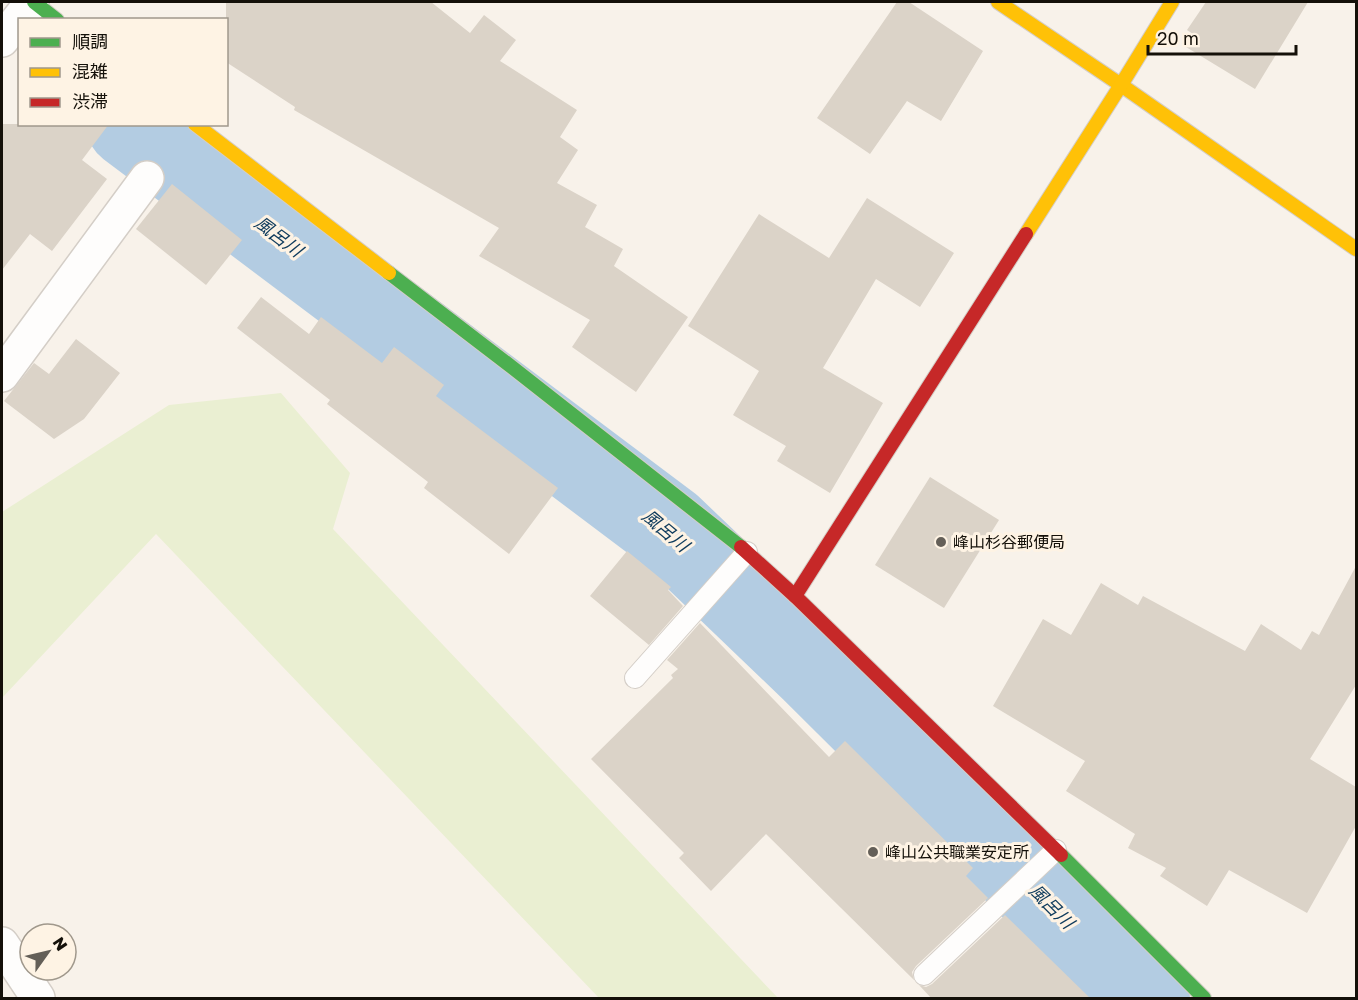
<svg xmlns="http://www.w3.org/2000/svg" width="1358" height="1000" font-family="'Golos Text','Noto Sans JP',sans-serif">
<rect width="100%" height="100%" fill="#f8f2ea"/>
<polygon fill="#eaefd2" points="281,393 350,473 333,529 778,998 599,998 156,534 2,698 2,512 169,405"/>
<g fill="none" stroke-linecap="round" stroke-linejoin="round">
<polyline stroke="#b3cce2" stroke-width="88" points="130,124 669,529 814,668 1146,998"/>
</g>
<g fill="#dbd3c8">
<polygon points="226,2 431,2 470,33 484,15 516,40 500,61 577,110 560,137 578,150 557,183 597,205 585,227 623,249 614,266 688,317 636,392 572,347 590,320 479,256 499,228 294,110 295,107 226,62"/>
<polygon points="897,2 909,2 983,51 941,121 907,101 870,154 817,118"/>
<polygon points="1206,2 1308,2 1255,89 1186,47 1193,34 1187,30"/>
<polygon points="2,124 109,124 82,160 107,179 52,251 30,234 2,270"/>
<polygon points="172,184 242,240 206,285 136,229"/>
<polygon points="867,198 954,253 920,307 876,279 823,368 883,403 830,493 777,461 786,446 733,415 759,371 688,326 759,214 829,258"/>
<polygon points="261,297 309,334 321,317 382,363 394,347 444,385 436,396 558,488 509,554 424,488 428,482 327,404 330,400 237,328"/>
<polygon points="76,339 120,373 84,419 54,439 4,401 34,363 49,374"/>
<polygon points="930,477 999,520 944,608 875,565"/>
<polygon points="627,551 671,587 668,590 683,606 649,645 590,596"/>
<polygon points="1356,566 1356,685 1310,759 1356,787 1356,826 1307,913 1229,870 1207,906 1160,876 1166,868 1128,848 1135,834 1066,791 1085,761 993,706 1043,619 1071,635 1101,583 1138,605 1143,596 1245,651 1261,624 1301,650 1312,631 1319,635"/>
<polygon points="700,623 829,757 845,741 973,868 966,876 988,898 916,966 912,972 914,980 766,834 711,891 679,858 684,853 591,759 673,678 671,675 678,669 667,660"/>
<polygon points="1005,915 1091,999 932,999 919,985 926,987 932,984"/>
</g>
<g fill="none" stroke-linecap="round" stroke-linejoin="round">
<g stroke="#d4cec7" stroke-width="22">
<g id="lane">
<polyline points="635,678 747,552"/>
<polyline points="924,975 1056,850"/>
</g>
</g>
<g stroke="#d4cec7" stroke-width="36">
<g id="street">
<polyline points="2,40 32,2"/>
<polyline points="2,375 147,178"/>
<polyline points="2,944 38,998"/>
</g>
</g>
<g stroke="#d4cec7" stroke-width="16">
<g id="fast">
<polyline points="34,2 57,20"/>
<polyline points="389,273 513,368 741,547"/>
<polyline points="1061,855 1204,998"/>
</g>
</g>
<g stroke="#d4cec7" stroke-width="16">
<g id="slow">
<polyline points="998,2 1121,85 1356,249"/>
<polyline points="195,124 389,273"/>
<polyline points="1026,234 1121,85 1172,2"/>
</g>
</g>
<g stroke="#d4cec7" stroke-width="16">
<g id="jam">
<polyline points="741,547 795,596 1061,855"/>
<polyline points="795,596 1026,234"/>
</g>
</g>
<use href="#lane" stroke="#fefdfc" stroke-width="20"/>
<use href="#street" stroke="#fefdfc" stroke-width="33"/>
<use href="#fast" stroke="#4caf50" stroke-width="14"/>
<use href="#slow" stroke="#ffc107" stroke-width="14"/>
<use href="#jam" stroke="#c62828" stroke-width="14"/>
</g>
<g fill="#645f58" stroke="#fef3e4" stroke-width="2">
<circle cx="941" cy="542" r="6"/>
<circle cx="873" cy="852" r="6"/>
</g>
<g text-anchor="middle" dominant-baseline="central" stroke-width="6" stroke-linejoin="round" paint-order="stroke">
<g font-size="16" fill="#141009" stroke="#fef3e4" text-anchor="start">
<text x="953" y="542">峰山杉谷郵便局</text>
<text x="885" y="852">峰山公共職業安定所</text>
</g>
<g font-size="18" font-style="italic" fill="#0d3a5c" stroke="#fef3e4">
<text transform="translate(279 236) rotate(37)">風呂川</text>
<text transform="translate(666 530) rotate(40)">風呂川</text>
<text transform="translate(1052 906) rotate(45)">風呂川</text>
</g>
</g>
<rect width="1358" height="1000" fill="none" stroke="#141009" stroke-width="6"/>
<rect x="18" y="18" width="210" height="108" fill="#fef3e4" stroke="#a0988c" stroke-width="1.5"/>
<rect x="30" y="38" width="30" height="9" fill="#4caf50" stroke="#a0988c" stroke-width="1.5"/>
<text x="72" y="48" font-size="18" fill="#141009">順調</text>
<rect x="30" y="68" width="30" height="9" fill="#ffc107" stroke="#a0988c" stroke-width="1.5"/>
<text x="72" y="78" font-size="18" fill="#141009">混雑</text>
<rect x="30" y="98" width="30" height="9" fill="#c62828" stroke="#a0988c" stroke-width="1.5"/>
<text x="72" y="108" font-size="18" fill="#141009">渋滞</text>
<g transform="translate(48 952) rotate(56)"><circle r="28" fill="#fef3e4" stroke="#a0988c" stroke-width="1.5"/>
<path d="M0-4.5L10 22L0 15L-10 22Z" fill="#645f58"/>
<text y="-9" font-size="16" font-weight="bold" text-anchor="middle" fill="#141009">N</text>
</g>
<path d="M1148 45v9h148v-9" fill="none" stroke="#141009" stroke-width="3"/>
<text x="1157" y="45" font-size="18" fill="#141009" stroke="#fef3e4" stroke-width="4.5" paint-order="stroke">20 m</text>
</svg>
